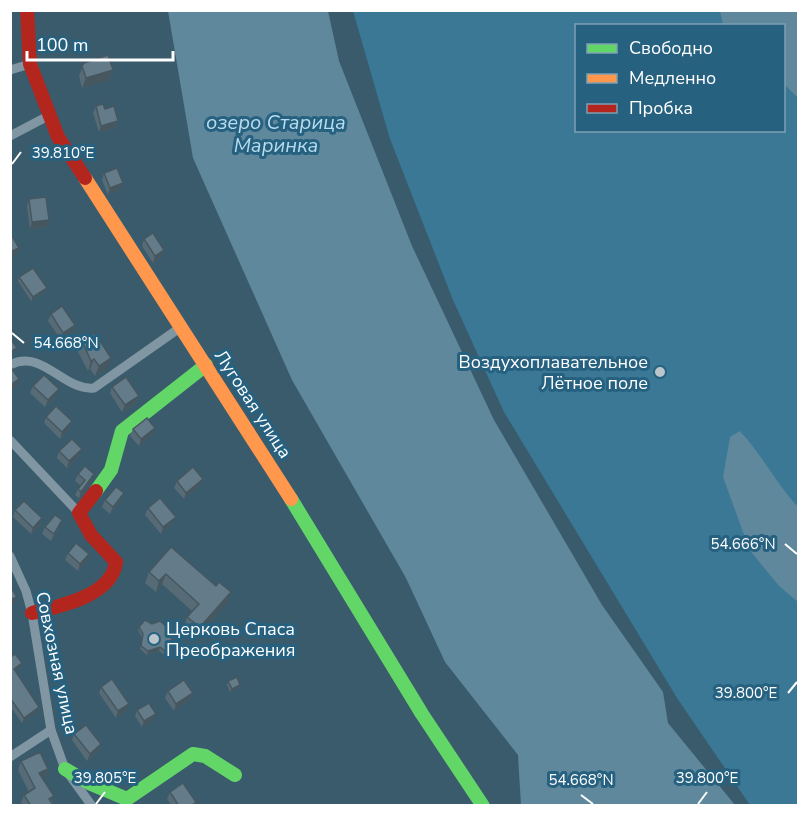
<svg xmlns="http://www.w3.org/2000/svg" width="809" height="816" font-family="'Nunito Sans',sans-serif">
<rect width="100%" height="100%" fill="#3a5b6c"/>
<path fill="#3a7896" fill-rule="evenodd" d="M 353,11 L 798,11 L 798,805 L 750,805 L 677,698 L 504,412 L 453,300 L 390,139 ZM 576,26 L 784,26 L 784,130 L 576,130 Z"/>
<g fill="#60889d">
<polygon points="168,11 328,11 339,61 412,246 494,420 602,605 663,692 668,723 735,805 521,805 518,755 445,662 406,578 292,380 193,158"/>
<polygon points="720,11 798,11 798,98 784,84 784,26 723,25"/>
<path d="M 740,431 C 762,455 776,483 798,507 L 798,602 L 779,586 L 752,553 L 743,532 L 723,477 L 730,437 Z"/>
</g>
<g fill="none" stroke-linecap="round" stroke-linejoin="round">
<g stroke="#8096a2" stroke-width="9">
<polyline points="10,70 30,64"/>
<polyline points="10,136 50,115"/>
<path d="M 10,365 C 42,348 63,391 94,388 L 181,327"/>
<polyline points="10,440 79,513"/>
<polyline points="10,556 26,591 32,613 51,730 65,769 92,806"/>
<polyline points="10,757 51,730"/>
</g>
<g stroke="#63d668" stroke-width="14">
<polyline points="96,491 111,470 122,431 206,365"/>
<polyline points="291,499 422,714 483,806"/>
<polyline points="65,769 89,783 127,799 193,754 205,756 235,775"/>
</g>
<polyline stroke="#ff974d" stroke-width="14" points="85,178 291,499"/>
<g stroke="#b3261e" stroke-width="14">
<polyline points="27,10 30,64 58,137 85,178"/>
<path d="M 32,613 C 60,606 112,596 116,562 L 91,535 L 79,513 L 96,491"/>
</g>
</g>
<g fill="#566b76">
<polygon points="84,63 113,70 109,80 82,88 79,76"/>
<polygon points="96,106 105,109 118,121 115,128 99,132 93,113"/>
<polygon points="104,173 120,190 108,195 102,180"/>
<polygon points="29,199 46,227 30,229 27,206"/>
<polygon points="144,239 162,257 153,263 142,246"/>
<polygon points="19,277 45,291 31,301 18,281"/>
<polygon points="51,314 75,325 73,332 61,340 48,321"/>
<polygon points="82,341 108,368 95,376 90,369 88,371 78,352"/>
<polygon points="33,386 56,396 45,407 30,393"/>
<polygon points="112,387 139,396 136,403 122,412 110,393"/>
<polygon points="46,417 72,421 70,428 60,439 44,423"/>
<polygon points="133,429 152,435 139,446 130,436"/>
<polygon points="59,451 79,456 67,468 57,458"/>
<polygon points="78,474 94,474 92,481 79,498 75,495 80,485 75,481"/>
<polygon points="177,481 200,485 184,499 174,488"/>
<polygon points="105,500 121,500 110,514 102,507"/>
<polygon points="148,508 173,523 161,534 145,515"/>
<polygon points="15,510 42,518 40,525 31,534 13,517"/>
<polygon points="45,527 60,527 51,541 42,534"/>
<polygon points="171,547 227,603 196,638 184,627 187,617 192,611 162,584 156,592 145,583 149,572"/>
<polygon points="68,553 87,561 78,571 65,560"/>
<polygon points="139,627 168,633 172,645 163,654 159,651 147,655 140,649 142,638 138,630"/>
<polygon points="10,658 22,663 20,668 15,671 37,712 22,723 10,706"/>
<polygon points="228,681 240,685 239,688 230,692 227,685"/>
<polygon points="101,687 126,711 116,718 99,693"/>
<polygon points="168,691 193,693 190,699 174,711 165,698"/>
<polygon points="137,710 153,720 142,727 135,716"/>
<polygon points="74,734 101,744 98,751 87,761 72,740"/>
<polygon points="21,761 48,769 45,777 42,778 54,806 23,806 21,803 24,795 29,792 18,770"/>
<polygon points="170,792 196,802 195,806 172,806 167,799"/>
</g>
<g fill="#465760">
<polygon points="113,70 109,80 82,88 86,78"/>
<polygon points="118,121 115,128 99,132 101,126"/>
<polygon points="123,183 120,190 108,195 110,188"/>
<polygon points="49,220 46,227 30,229 32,222"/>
<polygon points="19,248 16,255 10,258 10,252"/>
<polygon points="164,250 162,257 153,263 155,256"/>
<polygon points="47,288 45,291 31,301 33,297"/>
<polygon points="75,325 73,332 61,340 63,333"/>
<polygon points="17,348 16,351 10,355 10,352"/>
<polygon points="111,358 108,368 95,376 99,366"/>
<polygon points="94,359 90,369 88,371 91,361"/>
<polygon points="19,379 17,386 10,390 10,385"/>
<polygon points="59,389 56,396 45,407 48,400"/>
<polygon points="139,396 136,403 122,412 125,405"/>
<polygon points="72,421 70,428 60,439 62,432"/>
<polygon points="155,428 152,435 139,446 141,439"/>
<polygon points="82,449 79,456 67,468 69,461"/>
<polygon points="94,474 92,481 79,498 81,492"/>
<polygon points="203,479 200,485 184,499 186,493"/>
<polygon points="124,493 121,500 110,514 113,507"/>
<polygon points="176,517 173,523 161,534 163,527"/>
<polygon points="42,518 40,525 31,534 33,528"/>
<polygon points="62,520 60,527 51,541 54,534"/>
<polygon points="89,554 87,561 78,571 80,564"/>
<polygon points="166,574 162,584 156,592 159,581"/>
<polygon points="231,592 227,603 196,638 200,627"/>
<polygon points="17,597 15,603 10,606 10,600"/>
<polygon points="160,647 159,651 147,655 148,651"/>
<polygon points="22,663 20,668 12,674 14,669"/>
<polygon points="240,685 239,688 230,692 232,689"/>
<polygon points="193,693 190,699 174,711 176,704"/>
<polygon points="129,704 126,711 116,718 118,711"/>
<polygon points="39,707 37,712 22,723 24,718"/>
<polygon points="156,714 153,720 142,727 144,721"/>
<polygon points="101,744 98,751 87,761 90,754"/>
<polygon points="48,769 45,777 36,782 39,773"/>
</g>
<g fill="#647c89" stroke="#465760" stroke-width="1.5">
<polygon points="108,55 113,70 86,78 82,66 84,63"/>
<polygon points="103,104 105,109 114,106 118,121 101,126 96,106"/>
<polygon points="117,168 123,183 110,188 104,173"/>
<polygon points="46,197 49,220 32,222 29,199"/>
<polygon points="10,233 19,248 10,252"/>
<polygon points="153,233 164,250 155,256 144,239"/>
<polygon points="33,268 47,288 33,297 19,277"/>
<polygon points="62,306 75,325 63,333 51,314"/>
<polygon points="95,333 111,358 99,366 94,359 91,361 82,341"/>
<polygon points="10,338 17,348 10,352"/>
<polygon points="10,366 19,379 10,385"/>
<polygon points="44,375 59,389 48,400 33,386"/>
<polygon points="126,377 139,396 125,405 112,387"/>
<polygon points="56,406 72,421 62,432 46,417"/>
<polygon points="147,418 155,428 141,439 133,429"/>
<polygon points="72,439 82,449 69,461 59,451"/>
<polygon points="85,466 94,474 81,492 78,489 85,480 78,474"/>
<polygon points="193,467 203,479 186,493 177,481"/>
<polygon points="116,487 124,493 113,507 105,500"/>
<polygon points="160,498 176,517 163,527 148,508"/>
<polygon points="24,501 42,518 33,528 15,510"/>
<polygon points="55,515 62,520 54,534 45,527"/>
<polygon points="76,543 89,554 80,564 68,553"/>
<polygon points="171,547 216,586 219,582 231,592 200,627 187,617 199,604 166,574 159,581 149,572"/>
<polygon points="10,586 17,597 10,600"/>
<polygon points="145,620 152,624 160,621 169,629 167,632 173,641 165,651 160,647 148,651 141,646 143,634 139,627"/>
<polygon points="15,654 22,663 14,669 39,707 24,718 10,698 10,658"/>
<polygon points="237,677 240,685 232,689 228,681"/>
<polygon points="112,679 129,704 118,711 101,687"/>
<polygon points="184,680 193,693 176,704 168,691"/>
<polygon points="149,703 156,714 144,721 137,710"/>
<polygon points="86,725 101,744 90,754 74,734"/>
<polygon points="40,752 48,769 39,773 54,796 49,799 54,806 31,806 24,795 35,788 21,761"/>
<polygon points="183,783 196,802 191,806 179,806 170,792"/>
</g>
<path fill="none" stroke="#fff" stroke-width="2" d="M 12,164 L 21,152M 12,333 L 24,343M 785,544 L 797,554M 788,693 L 797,682M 581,795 L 593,804M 96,804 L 105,792M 698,804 L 707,792"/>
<g fill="#bac6cc" stroke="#266180" stroke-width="2">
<circle cx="660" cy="372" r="6"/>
<circle cx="154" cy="639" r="6"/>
</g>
<g text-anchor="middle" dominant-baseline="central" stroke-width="6" stroke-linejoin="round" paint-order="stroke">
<g font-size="18" fill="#fff" stroke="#266180" text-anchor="end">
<text x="648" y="362">Воздухоплавательное<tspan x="648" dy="21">Лётное поле</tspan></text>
<text x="166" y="629" text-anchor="start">Церковь Спаса<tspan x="166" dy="21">Преображения</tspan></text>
</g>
<g font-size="18" fill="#fff" stroke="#266180">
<text transform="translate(253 404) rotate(57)">Луговая улица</text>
<text transform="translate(57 663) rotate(78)">Совхозная улица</text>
</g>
<g font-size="20" font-style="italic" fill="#b8dcee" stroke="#266180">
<text x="276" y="122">озеро Старица<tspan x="276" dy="23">Маринка</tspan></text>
</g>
</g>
<g font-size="15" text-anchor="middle" fill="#fff" stroke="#266180" stroke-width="6" stroke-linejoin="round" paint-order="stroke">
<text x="63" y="158">39.810°E</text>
<text x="66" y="348">54.668°N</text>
<text x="743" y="549">54.666°N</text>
<text x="746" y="698">39.800°E</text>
<text x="105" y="783">39.805°E</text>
<text x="707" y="783">39.800°E</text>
<text x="581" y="785">54.668°N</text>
</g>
<rect width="809" height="816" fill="none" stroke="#ffffff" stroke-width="24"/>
<rect x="575" y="24" width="210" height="108" fill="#266180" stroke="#7da0b3" stroke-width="1.5"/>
<rect x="587" y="44" width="30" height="9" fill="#63d668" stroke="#7da0b3" stroke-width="1.5"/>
<text x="629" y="54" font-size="18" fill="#ffffff">Свободно</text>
<rect x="587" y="74" width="30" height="9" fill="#ff974d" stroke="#7da0b3" stroke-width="1.5"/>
<text x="629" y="84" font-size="18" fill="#ffffff">Медленно</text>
<rect x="587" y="104" width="30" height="9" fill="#b3261e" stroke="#7da0b3" stroke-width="1.5"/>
<text x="629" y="114" font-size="18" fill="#ffffff">Пробка</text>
<path d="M27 51v9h146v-9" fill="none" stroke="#ffffff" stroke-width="3"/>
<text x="36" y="51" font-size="18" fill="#ffffff" stroke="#266180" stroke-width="4.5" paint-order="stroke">100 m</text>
</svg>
